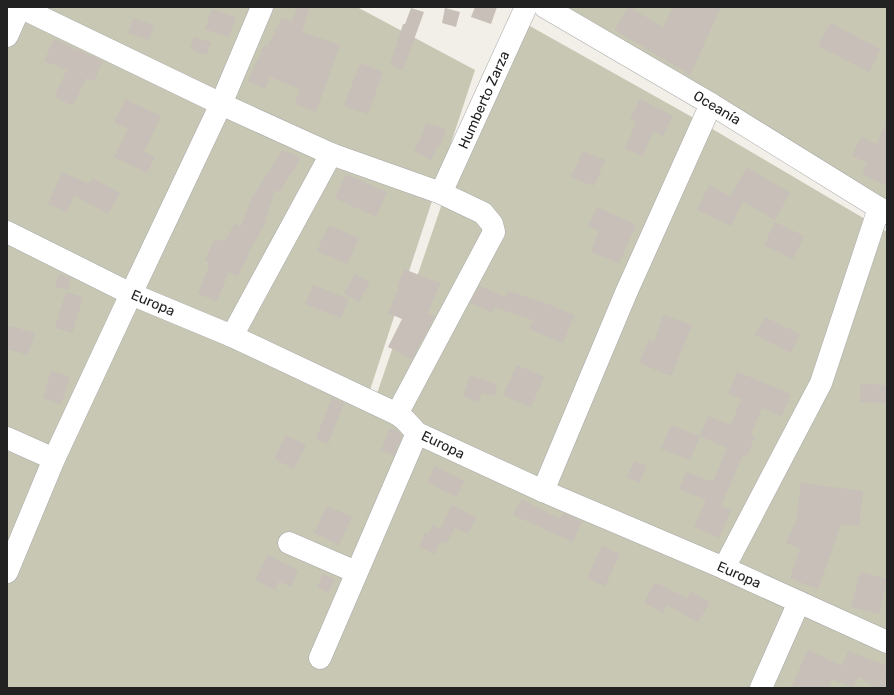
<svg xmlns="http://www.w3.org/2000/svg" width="894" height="695" font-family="Rubik,sans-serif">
<rect width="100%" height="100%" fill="#f2efe9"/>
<g fill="#c7c7b4">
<polygon points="7,7 357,7 475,70 370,390 7,225"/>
<polygon points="537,7 887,7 887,206"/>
<polygon points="512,16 692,117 887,232 887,688 7,688 7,243 371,411 482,87"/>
</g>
<g fill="#c7bfb8">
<polygon points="297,7 310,7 302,32 340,45 316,112 295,104 300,89 270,77 265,89 248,81 264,45 267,47 282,18 292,22"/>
<polygon points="475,7 497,7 491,24 471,17"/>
<polygon points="628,7 630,7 663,28 673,7 721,7 690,75 615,30"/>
<polygon points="411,8 424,12 403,70 390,65 403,24 405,24"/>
<polygon points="445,8 460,12 456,27 442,23"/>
<polygon points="212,9 236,17 229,37 205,29"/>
<polygon points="133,18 154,25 149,40 128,33"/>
<polygon points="830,23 881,49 869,72 818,46"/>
<polygon points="194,37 211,43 207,55 190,49"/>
<polygon points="54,39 103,61 94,81 86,78 73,106 54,97 67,70 44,61"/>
<polygon points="360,63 383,72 368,114 344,106"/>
<polygon points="125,99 161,116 144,152 155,157 147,173 114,157 128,129 114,123"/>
<polygon points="640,99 673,116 663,136 653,131 643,156 625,149 636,122 630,119"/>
<polygon points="887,121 887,186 862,174 868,163 852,156 861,137 877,144"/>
<polygon points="426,123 446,129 440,146 438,146 431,160 414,151 423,133"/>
<polygon points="282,150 300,157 295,170 293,170 280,192 275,190 263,228 248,253 249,254 238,276 229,272 217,301 198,294 210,263 205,260 215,238 224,242 235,223 241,227 253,194 254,195"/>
<polygon points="583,151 605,160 594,186 571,177"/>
<polygon points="747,167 790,193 775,220 743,201 731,226 697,210 709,185 731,196"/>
<polygon points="62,172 89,184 93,178 120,193 108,214 74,195 67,212 48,204"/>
<polygon points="346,174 387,192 376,217 335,198"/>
<polygon points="597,207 636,225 619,263 591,252 599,231 588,226"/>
<polygon points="775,222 804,236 793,259 764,245"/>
<polygon points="329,225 359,238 347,264 317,251"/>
<polygon points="404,269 440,283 428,313 435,316 412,359 388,347 402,319 388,313 399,288 397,287"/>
<polygon points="59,274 71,278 68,290 55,287"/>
<polygon points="355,274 370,282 359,302 344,294"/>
<polygon points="313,285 349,299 341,318 305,304"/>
<polygon points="479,286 506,297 508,291 545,303 574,315 563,343 529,329 533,320 494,307 492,312 470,303"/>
<polygon points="66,292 83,297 72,333 55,328"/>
<polygon points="663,315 692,325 671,376 639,363 649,340 654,342"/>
<polygon points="765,317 800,334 791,353 755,335"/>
<polygon points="10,326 35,333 28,355 7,349 7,336"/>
<polygon points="517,365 544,377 531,407 503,395"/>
<polygon points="51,371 70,377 61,404 43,398"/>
<polygon points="737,372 791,394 782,416 762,408 751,434 755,436 747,456 743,455 721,506 731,510 719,538 694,527 706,500 679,489 686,472 713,482 727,448 700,436 708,416 731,425 741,399 728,394"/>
<polygon points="470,375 497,384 495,396 482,393 479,402 463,396"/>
<polygon points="860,384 887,385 887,403 860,402"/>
<polygon points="332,397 344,403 328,444 316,439"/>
<polygon points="671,425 700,436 690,460 661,449"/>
<polygon points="390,428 398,431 402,436 394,456 381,450"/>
<polygon points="286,435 306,445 294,469 274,459"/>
<polygon points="635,461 647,466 639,483 627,477"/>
<polygon points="435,466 465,481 456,497 427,482"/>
<polygon points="801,483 863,491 859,526 841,524 818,589 790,578 800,549 786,543 796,521"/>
<polygon points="521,499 560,519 563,513 582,521 573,542 513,515"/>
<polygon points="452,505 476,517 468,534 455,528 446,544 440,541 435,554 419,547 425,533 428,534 433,525 440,529"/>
<polygon points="327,506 352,517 339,545 314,533"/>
<polygon points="602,546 620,554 605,586 587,578"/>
<polygon points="268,555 298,570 291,587 279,581 275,590 255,580"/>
<polygon points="860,572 887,579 879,614 851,607"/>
<polygon points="323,574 335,579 328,593 317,588"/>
<polygon points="655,582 687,598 691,591 710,602 698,622 667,605 663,613 644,603"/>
<polygon points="808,650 842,666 848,651 887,666 887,688 876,688 858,677 853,688 832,680 828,688 791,688"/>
</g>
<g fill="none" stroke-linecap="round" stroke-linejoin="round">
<g stroke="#a9a9a9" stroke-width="23">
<g id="minor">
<polyline points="20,7 221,104 331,154 441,193 483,213 492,224 494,232 397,414"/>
<polyline points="545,7 711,104 887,213"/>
<polyline points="7,36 20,7"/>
<polyline points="441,193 526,7"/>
<polyline points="7,232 131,294 232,336 397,414 405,420 417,433 543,491 724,568 887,642"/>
<polyline points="232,336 331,154"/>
<polyline points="7,438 54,459"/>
<polyline points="543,491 626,293 711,104"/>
<polyline points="289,543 356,572"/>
<polyline points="724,568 821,383 879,208"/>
<polyline points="7,572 54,459 131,294 221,104 262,7"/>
<polyline points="320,658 417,433"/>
<polyline points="761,688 799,602"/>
</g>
</g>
<use href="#minor" stroke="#fff" stroke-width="22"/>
</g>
<g text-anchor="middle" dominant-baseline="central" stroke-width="3" stroke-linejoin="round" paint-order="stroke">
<g font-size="14" fill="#222" stroke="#fff">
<text transform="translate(484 100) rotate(-66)">Humberto Zarza</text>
<text transform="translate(717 108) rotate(31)">Oceanía</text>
<text transform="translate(153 303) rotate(23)">Europa</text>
<text transform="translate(443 445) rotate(26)">Europa</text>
<text transform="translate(739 575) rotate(24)">Europa</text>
</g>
</g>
<rect width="894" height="695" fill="none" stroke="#222222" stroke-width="16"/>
</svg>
